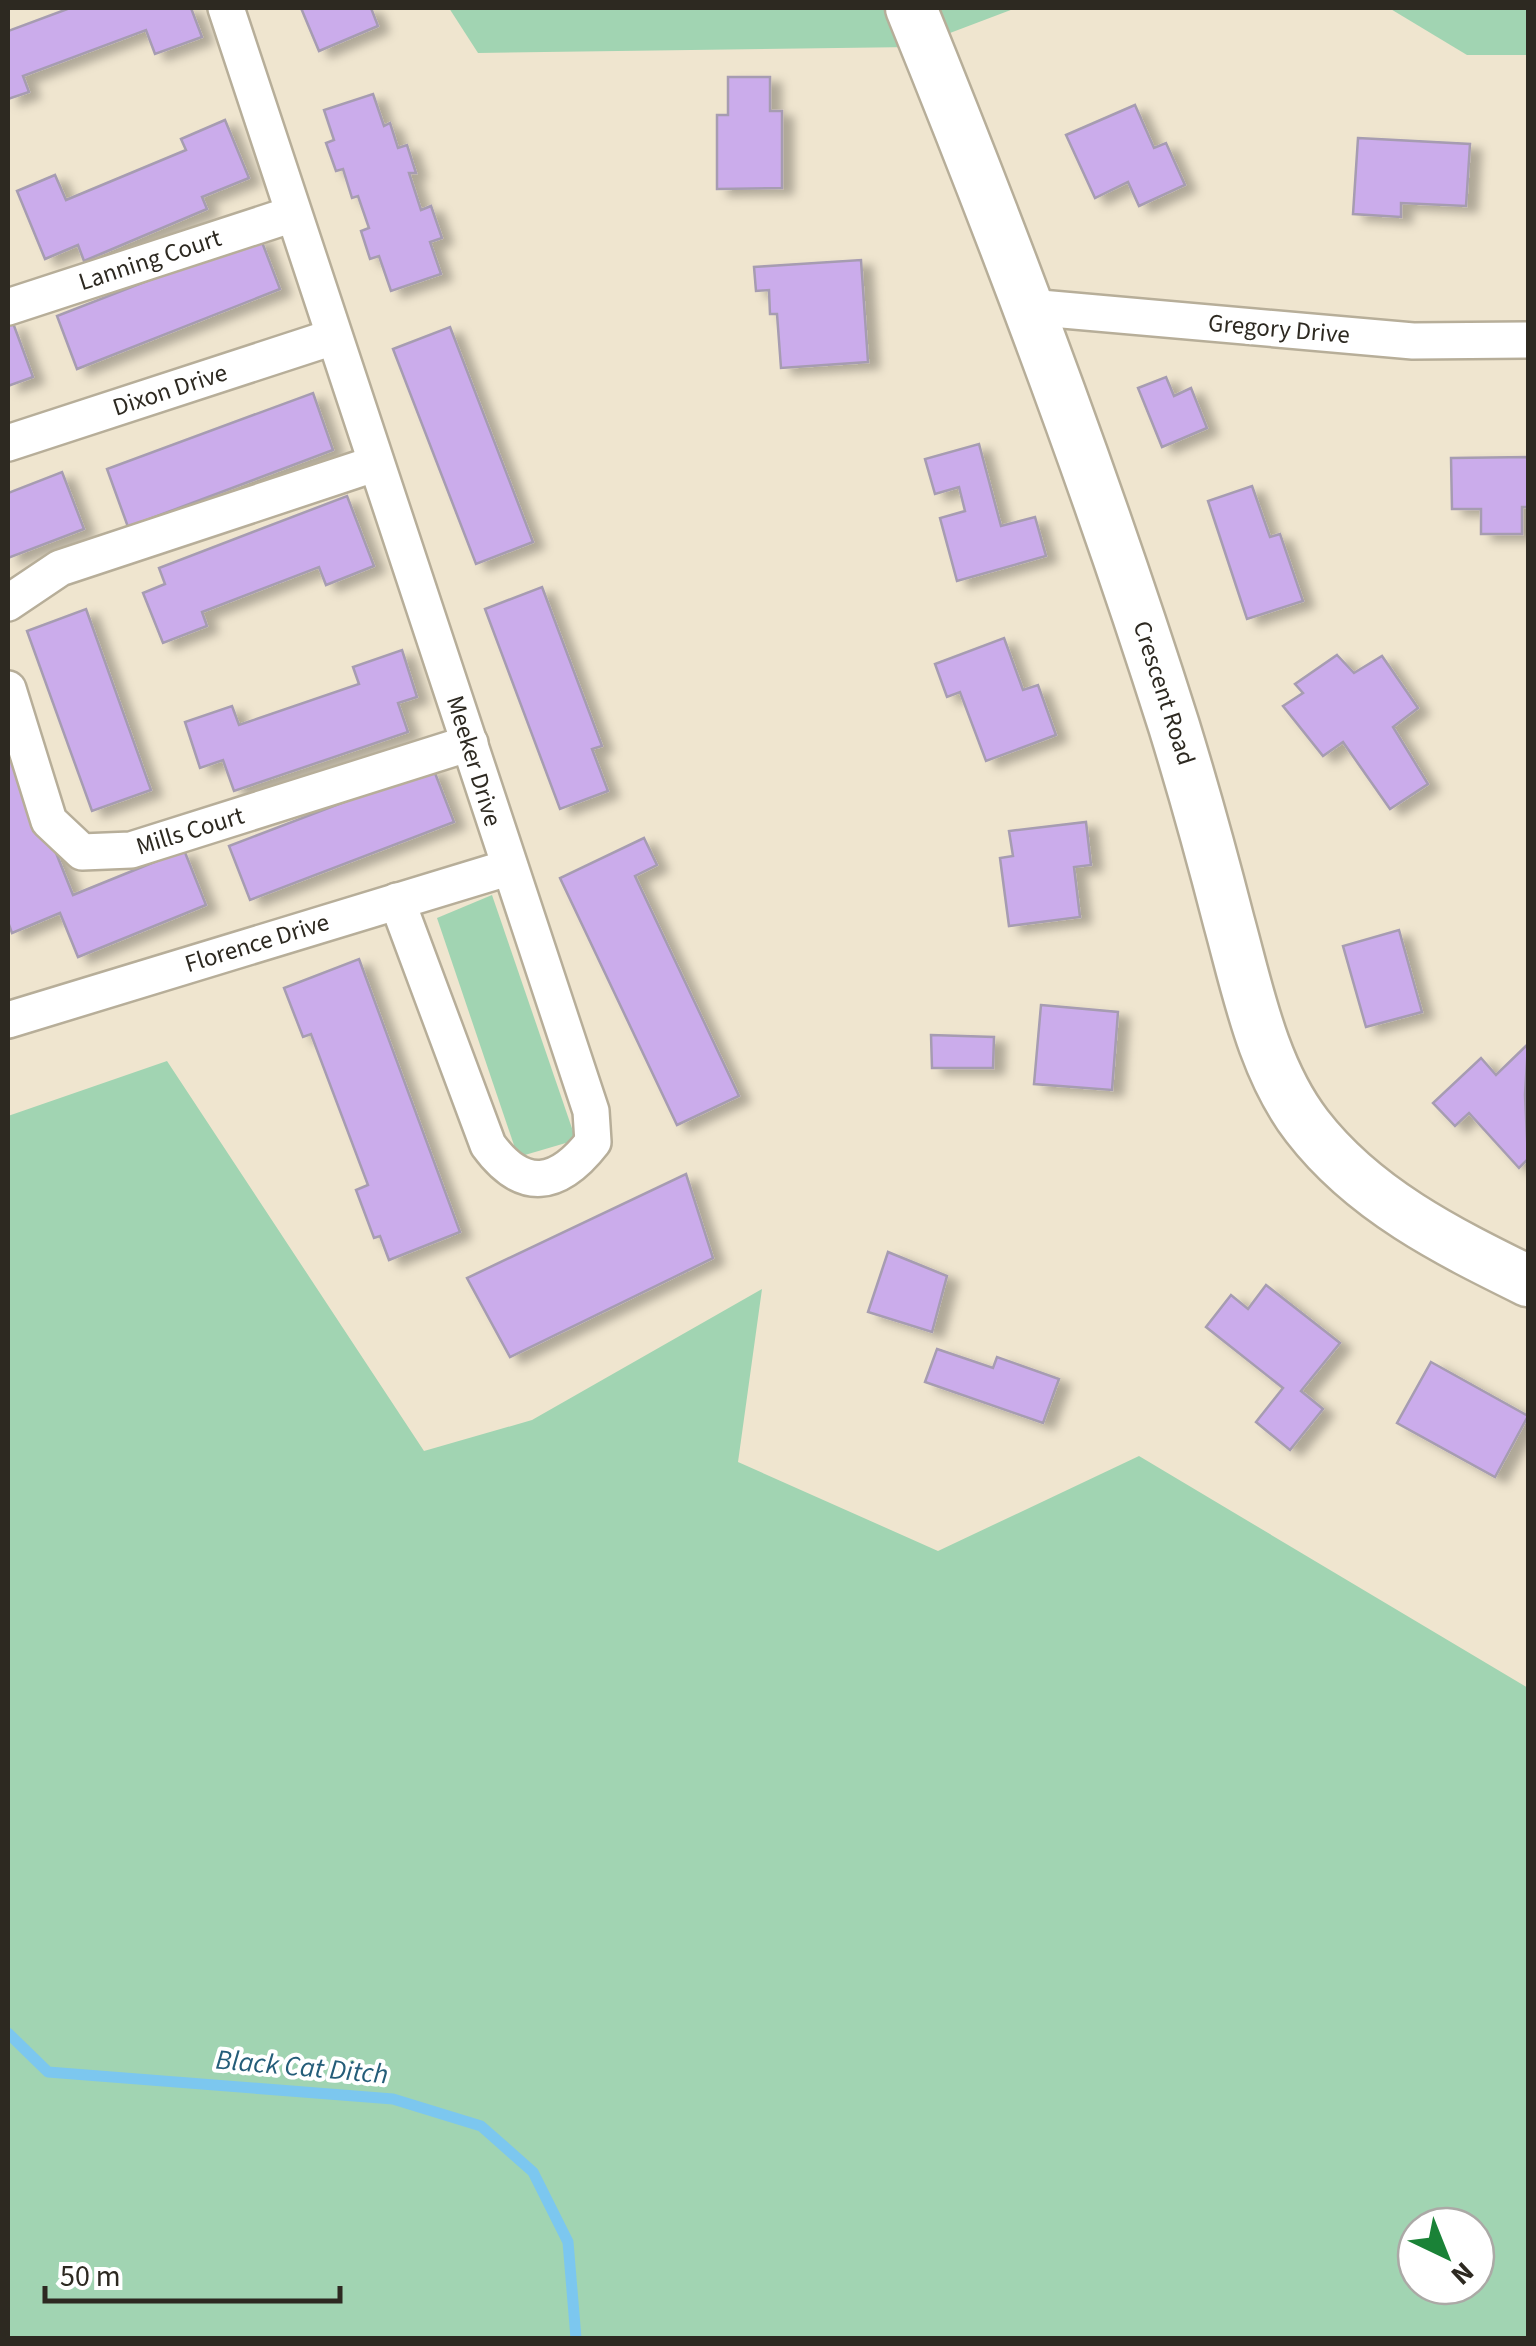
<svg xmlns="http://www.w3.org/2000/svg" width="1536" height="2346" font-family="'Source Sans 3',sans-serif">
<defs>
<filter id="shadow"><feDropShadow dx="11" dy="6" stdDeviation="5" flood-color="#0004"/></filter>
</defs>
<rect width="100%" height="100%" fill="#efe5cf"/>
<g fill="#a1d4b2" fill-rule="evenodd">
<polygon points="449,8 1016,8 913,47 478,53"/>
<polygon points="1389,8 1528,8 1528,55 1467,55"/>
<polygon points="492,895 576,1140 518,1157 437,918"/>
<path d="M 167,1061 L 424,1451 L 532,1420 L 762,1289 L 738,1462 L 938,1551 L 1139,1456 L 1528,1688 L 1528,2338 L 8,2338 L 8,1116 ZM 1476,2226 L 1476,2286 L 1416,2286 L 1416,2226 Z"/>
</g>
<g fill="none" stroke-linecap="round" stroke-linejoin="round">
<polyline stroke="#7cc7ef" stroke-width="11" points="8,2033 48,2072 393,2099 481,2126 533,2172 568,2242 576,2338"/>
</g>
<g fill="#cbaceb" stroke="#a69cb1" stroke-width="2.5" filter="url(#shadow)">
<polygon points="70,8 191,8 202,37 155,54 146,30 23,76 29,92 8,99 8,31"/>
<polygon points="301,8 371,8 378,26 319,51"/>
<polygon points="728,77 770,77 770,111 782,111 782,188 717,189 717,115 728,115"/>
<polygon points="373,94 384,126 390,123 398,148 407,145 416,173 409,173 421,210 431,206 442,238 430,242 441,274 391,291 379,256 370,259 361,231 369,228 358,196 352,198 343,169 336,171 326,143 334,140 324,110"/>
<polygon points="1135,105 1154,148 1166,143 1185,185 1139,206 1128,182 1095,198 1066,135"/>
<polygon points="225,120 249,178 202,197 207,209 84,261 78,245 45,259 17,191 55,175 66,200 186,150 181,139"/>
<polygon points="1358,138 1470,144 1466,206 1401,203 1401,217 1353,214"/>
<polygon points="260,237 280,289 77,369 57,316"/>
<polygon points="861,260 868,362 781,368 777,314 770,314 769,290 756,291 754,267"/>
<polygon points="13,323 33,377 8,386 8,325"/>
<polygon points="450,327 533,542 476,564 393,349"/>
<polygon points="1166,377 1174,396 1191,388 1207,428 1162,447 1138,388"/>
<polygon points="313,393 333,450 128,527 107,469"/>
<polygon points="979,444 1001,526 1035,517 1046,556 957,581 940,518 965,511 959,487 935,494 925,459"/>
<polygon points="1528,457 1528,507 1522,507 1522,534 1481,534 1481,509 1452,509 1451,458"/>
<polygon points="62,472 84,529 8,558 8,493"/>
<polygon points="1252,486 1270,537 1280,534 1303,601 1247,619 1208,501"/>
<polygon points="347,496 374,566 326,585 319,567 202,612 207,626 163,643 143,593 165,584 159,568"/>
<polygon points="542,587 602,746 592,749 608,791 560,809 485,609"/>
<polygon points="86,609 151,790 92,811 27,631"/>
<polygon points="1004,638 1023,690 1038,685 1056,735 986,761 960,692 947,697 935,664"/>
<polygon points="402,650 417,697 398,703 408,732 234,791 223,760 200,768 185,722 232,706 239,725 359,684 353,667"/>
<polygon points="1337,655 1354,673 1382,656 1418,708 1393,727 1428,784 1390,809 1343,742 1323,756 1283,706 1303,693 1295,684"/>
<polygon points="17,756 73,895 184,850 206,905 78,957 60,913 12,933 8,922 8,760"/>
<polygon points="433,768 454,822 250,900 229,846"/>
<polygon points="1086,822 1091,865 1074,867 1080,917 1009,926 1000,858 1013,856 1009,831"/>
<polygon points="644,838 657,865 635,876 739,1096 677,1125 560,878"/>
<polygon points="1399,930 1422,1012 1366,1027 1343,946"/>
<polygon points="359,959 460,1232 389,1260 380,1236 374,1238 356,1190 368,1185 311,1034 303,1037 284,988"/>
<polygon points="1041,1005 1118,1012 1112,1090 1034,1084"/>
<polygon points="931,1035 994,1037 993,1068 932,1068"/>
<polygon points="1528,1044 1525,1095 1528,1159 1519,1168 1469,1113 1455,1126 1433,1103 1481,1058 1496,1075"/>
<polygon points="686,1174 713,1258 510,1357 467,1278"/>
<polygon points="888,1252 947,1276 932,1332 868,1312"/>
<polygon points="1266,1285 1340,1343 1301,1391 1323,1409 1290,1450 1256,1422 1283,1388 1206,1327 1231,1295 1248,1309"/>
<polygon points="937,1349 993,1368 997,1357 1059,1379 1043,1423 925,1382"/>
<polygon points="1431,1362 1528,1416 1495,1477 1397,1423"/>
</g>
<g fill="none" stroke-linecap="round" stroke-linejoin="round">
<g stroke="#b7ae99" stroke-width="40">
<g id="street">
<path d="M 226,8 L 591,1111 L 593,1142 C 558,1187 523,1193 488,1145 L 397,901"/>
<polyline points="8,307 293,214"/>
<polyline points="1029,307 1413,341 1528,340"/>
<polyline points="8,443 333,337"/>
<polyline points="8,603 60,568 374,464"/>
<polyline points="8,689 49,821 82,852 131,850 470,743"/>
<polyline points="8,1020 507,868"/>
</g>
</g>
<g stroke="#b7ae99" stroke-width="55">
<path id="secondary" d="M 911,8 C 1007,244 1097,483 1174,726 C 1194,791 1212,856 1229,922 C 1248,991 1263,1069 1307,1126 C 1364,1200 1447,1241 1528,1281"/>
</g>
<use href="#street" stroke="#fff" stroke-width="35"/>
<use href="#secondary" stroke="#fff" stroke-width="50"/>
</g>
<g text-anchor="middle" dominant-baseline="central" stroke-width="8" stroke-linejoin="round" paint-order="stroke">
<g font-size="25" fill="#2d2921" stroke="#fff">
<text transform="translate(150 260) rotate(-18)">Lanning Court</text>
<text transform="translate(1279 329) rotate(5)">Gregory Drive</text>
<text transform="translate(170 390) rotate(-18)">Dixon Drive</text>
<text transform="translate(1164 693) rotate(72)">Crescent Road</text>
<text transform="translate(474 761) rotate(73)">Meeker Drive</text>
<text transform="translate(190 831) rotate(-17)">Mills Court</text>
<text transform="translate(257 943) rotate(-17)">Florence Drive</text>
</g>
<g font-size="28" font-style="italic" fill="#245d79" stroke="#fff">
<text transform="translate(302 2067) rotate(5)">Black Cat Ditch</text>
</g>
</g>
<rect width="1536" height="2346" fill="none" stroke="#2d2921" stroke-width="20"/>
<g transform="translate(1446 2256) rotate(137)"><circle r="48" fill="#ffffff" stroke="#aba9a6" stroke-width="2.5"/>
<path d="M0-8L18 38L0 25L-18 38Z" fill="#1a8237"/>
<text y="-15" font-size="28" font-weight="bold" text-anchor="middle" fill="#2d2921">N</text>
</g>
<path d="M45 2286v15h295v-15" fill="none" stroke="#2d2921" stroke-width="5"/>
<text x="60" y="2286" font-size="30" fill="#2d2921" stroke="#ffffff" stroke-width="8" paint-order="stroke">50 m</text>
</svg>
